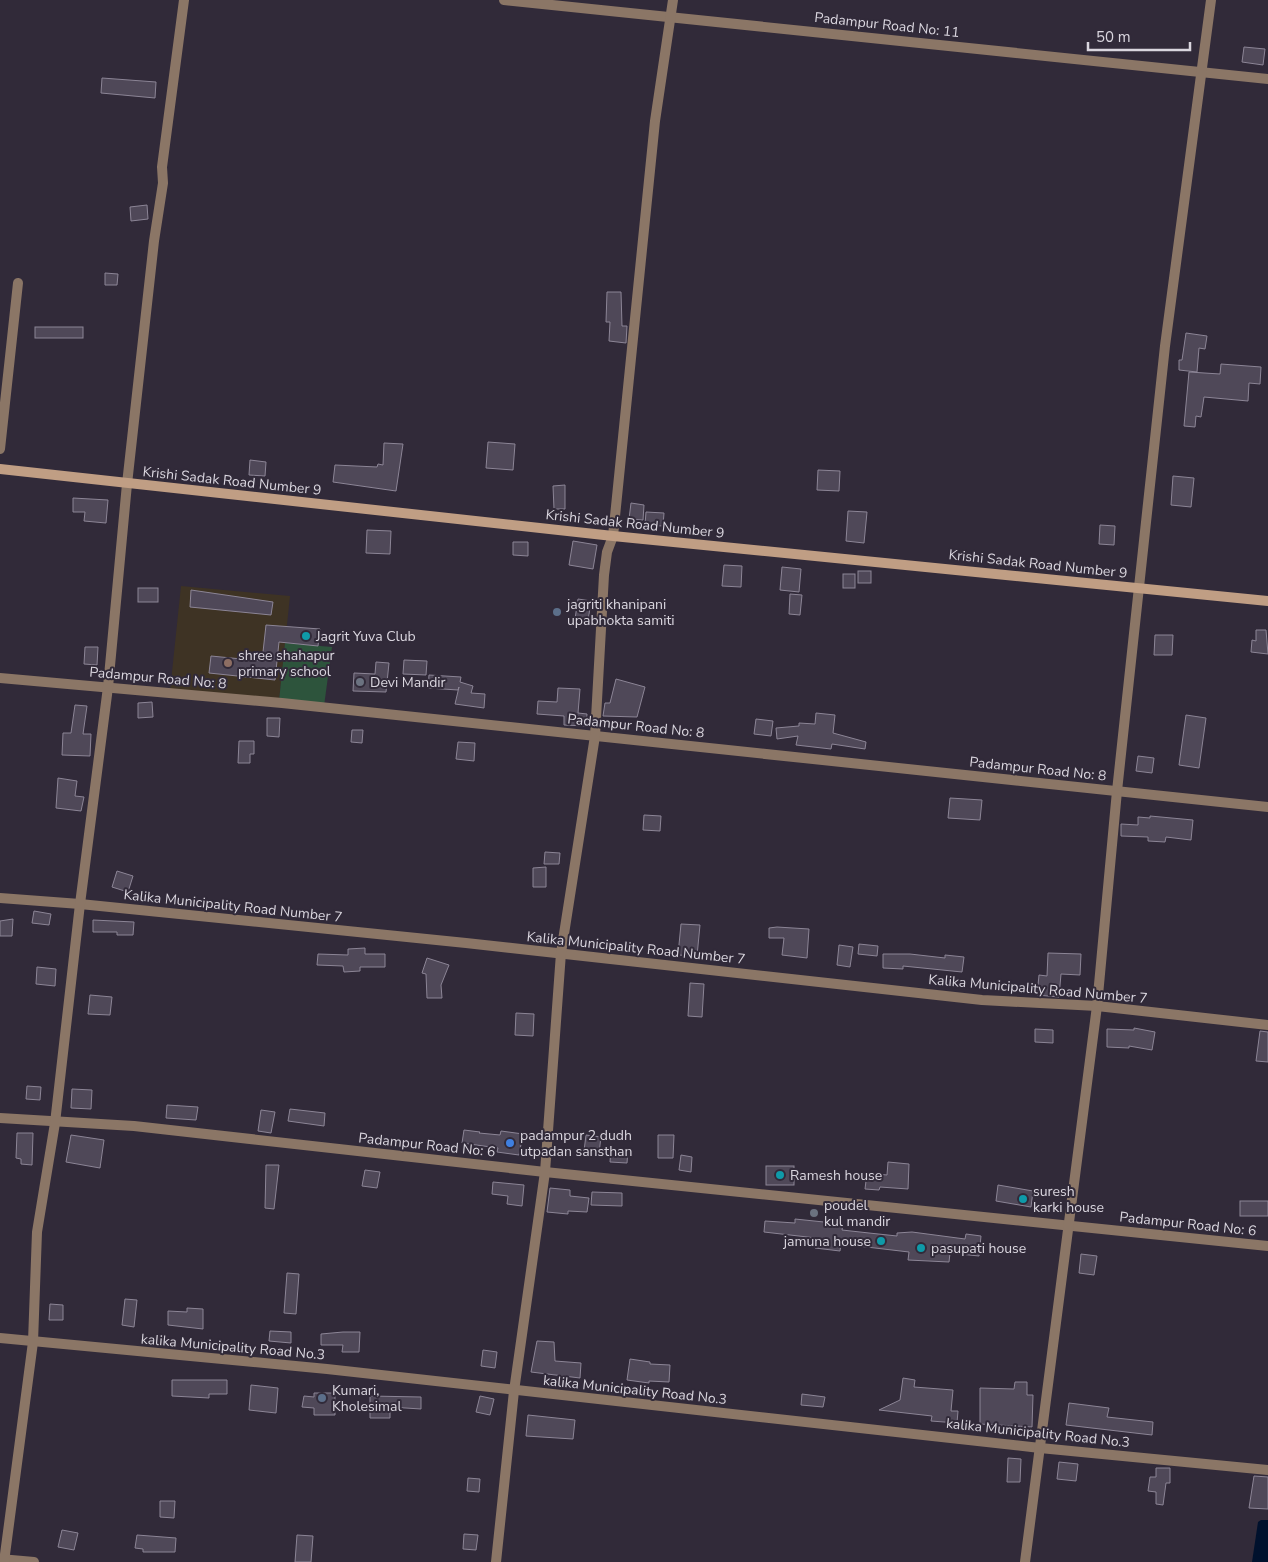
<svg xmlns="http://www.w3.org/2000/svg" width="1268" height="1562" font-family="'Nunito Sans',sans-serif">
<rect width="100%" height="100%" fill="#312a39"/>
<polygon fill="#3e3324" points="181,586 290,596 279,701 170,691"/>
<polygon fill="#2d543c" points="285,643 332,647 324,706 279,701"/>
<polygon fill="#00112d" points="1261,1520 1268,1520 1268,1562 1252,1562 1258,1522"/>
<g fill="#4f4858" stroke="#8c8596">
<polygon points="1244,47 1265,49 1263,65 1242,62"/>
<polygon points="102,78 156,82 155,98 101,93"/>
<polygon points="147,205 148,219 131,221 130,207"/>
<polygon points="105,273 118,274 117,285 105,285"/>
<polygon points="607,292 621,292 622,326 627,326 626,343 609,341 610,322 606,322"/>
<rect x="35" y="327" width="48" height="11"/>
<polygon points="1186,333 1207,336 1205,349 1199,348 1197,372 1179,370 1179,360 1182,360"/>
<polygon points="1221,364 1261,367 1260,384 1249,383 1248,401 1204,397 1201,417 1196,416 1195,427 1184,426 1189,372 1220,374"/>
<polygon points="488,442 515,444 513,470 486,468"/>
<polygon points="384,443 403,444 396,491 333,482 335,465 377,467 378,464 383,465"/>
<polygon points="250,460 266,462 265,476 249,475"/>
<polygon points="818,470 840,471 839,491 817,490"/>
<polygon points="1173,476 1194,478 1191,507 1171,505"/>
<polygon points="565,485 565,509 554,509 553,486"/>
<polygon points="73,498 108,500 106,523 84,521 85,512 73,512"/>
<polygon points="631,503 644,505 643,520 629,519"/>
<polygon points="848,511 867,512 864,543 846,541"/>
<polygon points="646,512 664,513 663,526 645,525"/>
<polygon points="1100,525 1115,526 1114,545 1099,544"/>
<polygon points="367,530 391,531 390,554 366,553"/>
<polygon points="573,541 597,545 593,569 569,565"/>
<polygon points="513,542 528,542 528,556 513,555"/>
<polygon points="724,565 742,566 741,587 722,586"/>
<polygon points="782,567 801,569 799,592 780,590"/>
<rect x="858" y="571" width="13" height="12"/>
<rect x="843" y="574" width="12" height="14"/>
<rect x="138" y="588" width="20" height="14"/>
<polygon points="191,590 273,602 271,615 190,607"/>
<polygon points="790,594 802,595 800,615 789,614"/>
<polygon points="578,599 591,601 588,621 575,619"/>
<polygon points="266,625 320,629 318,646 279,642 275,680 209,673 211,656 262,661"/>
<polygon points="1256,630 1266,630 1268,654 1251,652 1252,640 1256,641"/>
<polygon points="1155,635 1173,635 1172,655 1154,655"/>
<polygon points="85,647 98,647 97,665 84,664"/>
<polygon points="404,660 427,661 426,675 403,674"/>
<polygon points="376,662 389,663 386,692 353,691 354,673 375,674"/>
<polygon points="429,675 461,677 460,682 473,686 471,693 485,694 484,708 455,704 459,687 458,690 428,688"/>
<polygon points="616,679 645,687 637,717 603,716 605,703 610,703"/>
<polygon points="558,688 580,689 578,713 587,714 586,726 564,725 564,716 537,714 538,701 557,702"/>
<polygon points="152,702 153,717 138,718 138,703"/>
<polygon points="75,705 87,706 83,734 91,734 90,756 62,755 63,733 71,733"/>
<polygon points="816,713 835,715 833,733 866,742 865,749 832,744 831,749 796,745 798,736 777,739 776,728 799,726 799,723 815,724"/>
<polygon points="1186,715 1206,718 1199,768 1179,765"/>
<polygon points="267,718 280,718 279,737 267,736"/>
<polygon points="756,719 773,721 771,736 754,734"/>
<polygon points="352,730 363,730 362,743 351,742"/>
<polygon points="239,741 254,741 254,754 250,754 250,763 238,763"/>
<polygon points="458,742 475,743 474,761 456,759"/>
<polygon points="1138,756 1154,758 1152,773 1136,771"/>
<polygon points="58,778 77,781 75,796 84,797 81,811 56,808"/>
<polygon points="950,798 982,800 980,820 948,818"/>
<polygon points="644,815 661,816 660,831 643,830"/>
<polygon points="1150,816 1193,820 1191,840 1166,837 1165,842 1148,841 1148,837 1121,836 1121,824 1138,825 1138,817 1150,818"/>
<polygon points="545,852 560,853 559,864 544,864"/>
<polygon points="546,867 546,887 533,887 533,868"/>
<polygon points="117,871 133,876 128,892 112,887"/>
<polygon points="34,911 51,914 49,925 32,923"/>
<polygon points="13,919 12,936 0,936 0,921"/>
<polygon points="93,920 134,922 133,935 117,935 117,932 93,932"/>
<polygon points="681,924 700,925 697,956 678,955"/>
<polygon points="777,927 809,929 807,958 782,955 784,938 769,938 769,928"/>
<polygon points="859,944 878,946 877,956 858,954"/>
<polygon points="839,945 853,947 850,967 837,965"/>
<polygon points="365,948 365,954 385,954 385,967 360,967 360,971 344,972 343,966 317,965 318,954 348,955 348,949"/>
<polygon points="1048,953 1081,954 1080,975 1061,974 1059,997 1037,995 1039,975 1047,976"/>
<polygon points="883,954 910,954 945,958 945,955 964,957 962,972 903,966 903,969 883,968"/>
<polygon points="427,958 449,965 441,985 442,998 427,998 426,974 422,973"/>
<polygon points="37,967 56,969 55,986 36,984"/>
<polygon points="690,983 704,984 702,1017 688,1016"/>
<polygon points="90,995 112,997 110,1015 88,1014"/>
<polygon points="516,1013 534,1014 533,1036 515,1035"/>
<polygon points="1134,1028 1155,1032 1152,1050 1129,1046 1129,1048 1107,1047 1107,1029 1134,1030"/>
<polygon points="1035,1029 1053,1030 1053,1043 1035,1042"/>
<polygon points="1260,1031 1268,1032 1268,1062 1256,1061"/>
<polygon points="27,1086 41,1087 40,1100 26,1099"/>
<polygon points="72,1089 92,1090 91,1109 71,1108"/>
<polygon points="167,1105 198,1107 196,1120 166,1118"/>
<polygon points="290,1109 325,1113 324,1126 288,1121"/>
<polygon points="261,1110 275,1112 271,1133 258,1131"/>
<polygon points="464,1130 480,1132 479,1133 500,1135 501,1131 523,1134 519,1155 497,1152 498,1148 462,1143"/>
<polygon points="17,1133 33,1133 32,1165 21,1164 21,1159 16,1158"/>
<polygon points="71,1135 104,1140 100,1168 66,1162"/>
<polygon points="586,1135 601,1137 599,1153 584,1151"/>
<polygon points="658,1135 674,1135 673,1158 658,1158"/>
<polygon points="611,1149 628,1150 627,1163 610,1162"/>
<polygon points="681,1155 692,1157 691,1172 679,1170"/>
<polygon points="888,1162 909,1164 908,1189 880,1187 879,1190 865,1189 867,1173 887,1175"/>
<polygon points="266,1165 279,1165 274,1209 265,1208"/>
<rect x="766" y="1166" width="28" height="19"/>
<polygon points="365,1170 380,1172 377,1188 362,1186"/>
<polygon points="493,1182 524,1185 522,1206 507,1204 508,1196 492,1194"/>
<polygon points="998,1185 1033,1191 1031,1207 996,1201"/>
<polygon points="550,1188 570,1190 570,1196 589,1198 587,1212 568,1211 568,1214 547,1212"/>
<polygon points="592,1192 622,1193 622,1206 591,1205"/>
<rect x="1240" y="1201" width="28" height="15"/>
<polygon points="795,1219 843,1224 842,1230 869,1233 897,1236 897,1233 912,1232 965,1239 966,1234 981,1236 979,1256 950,1253 949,1262 908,1260 909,1252 841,1244 840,1251 815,1248 816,1238 764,1232 765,1221 795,1223"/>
<polygon points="1081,1254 1097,1256 1094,1275 1079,1273"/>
<polygon points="287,1273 299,1274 296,1314 284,1313"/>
<polygon points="125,1299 137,1300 134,1327 122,1325"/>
<polygon points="50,1304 63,1305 63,1320 49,1320"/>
<polygon points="187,1308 203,1309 203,1329 168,1325 168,1311 187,1312"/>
<polygon points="270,1331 291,1332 291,1343 269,1341"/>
<polygon points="343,1332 360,1332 359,1352 342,1352 343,1345 321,1345 321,1334"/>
<polygon points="537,1341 554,1342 555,1361 581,1363 580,1378 531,1372"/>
<polygon points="483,1350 497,1352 495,1368 481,1366"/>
<polygon points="630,1359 650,1362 650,1364 670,1365 669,1382 649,1381 649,1383 627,1380"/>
<polygon points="903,1378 915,1380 914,1387 953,1390 951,1411 958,1411 957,1423 931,1421 932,1416 879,1410 900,1400"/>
<polygon points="172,1380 227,1380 227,1394 209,1394 209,1398 172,1396"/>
<polygon points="1015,1382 1027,1382 1027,1395 1033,1395 1032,1427 980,1424 980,1388 1014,1389"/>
<polygon points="251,1385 278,1388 276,1413 249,1410"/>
<polygon points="314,1393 335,1393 335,1415 314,1415 314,1408 302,1407 304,1396 314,1397"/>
<polygon points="802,1394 825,1397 823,1407 801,1405"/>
<polygon points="370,1396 421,1397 421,1409 390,1407 390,1418 370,1418"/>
<polygon points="480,1396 494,1399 490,1415 476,1412"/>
<polygon points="1069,1403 1109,1408 1107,1417 1153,1422 1152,1435 1066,1425"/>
<polygon points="528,1415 575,1420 573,1439 526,1436"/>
<polygon points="1008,1458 1021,1459 1020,1482 1007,1482"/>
<polygon points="1059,1462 1078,1464 1076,1481 1057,1479"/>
<polygon points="1156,1468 1170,1468 1170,1483 1166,1483 1163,1505 1156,1504 1156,1492 1148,1491 1150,1477 1156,1477"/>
<polygon points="1254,1476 1268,1477 1268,1509 1249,1508"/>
<polygon points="468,1478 480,1479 479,1492 467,1491"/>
<polygon points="160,1501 175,1501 174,1518 160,1517"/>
<polygon points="62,1530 78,1533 74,1550 58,1547"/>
<polygon points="464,1534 478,1535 476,1550 463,1549"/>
<polygon points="137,1535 176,1538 175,1552 143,1552 143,1549 135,1548"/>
<polygon points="297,1535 313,1536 311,1562 295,1562"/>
</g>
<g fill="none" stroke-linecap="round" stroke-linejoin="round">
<g stroke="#8b7666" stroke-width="10">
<polyline points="504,0 1268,79"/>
<polyline points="0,449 18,283"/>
<polyline points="0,678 282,703 1268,807"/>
<polyline points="0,898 80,904 466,943 982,1000 1097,1006 1268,1025"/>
<polyline points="0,1118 134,1126 545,1172 1268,1246"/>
<polyline points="0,1338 327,1369 1040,1448 1268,1470"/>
<polyline points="0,1559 34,1562"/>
<polyline points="4,1562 33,1342 37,1232 55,1123 80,904 108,687 127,484 154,241 163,183 162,167 184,0"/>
<polyline points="496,1562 514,1391 545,1172 561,953 595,736 604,575 607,552 613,536 655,121 673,0"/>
<polyline points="1025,1562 1097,1006 1117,791 1165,346 1211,0"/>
</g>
<polyline stroke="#c09e84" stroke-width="10" points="0,469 613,536 1268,601"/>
</g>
<g fill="#5c6f8a" stroke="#312a39" stroke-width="2">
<circle cx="557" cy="612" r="5"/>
<circle cx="322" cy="1398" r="5"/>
</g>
<g fill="#0f9aa8" stroke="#312a39" stroke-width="2">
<circle cx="306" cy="636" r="5"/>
<circle cx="780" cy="1175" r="5"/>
<circle cx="1023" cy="1199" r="5"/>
<circle cx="881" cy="1241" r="5"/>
<circle cx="921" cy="1248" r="5"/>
</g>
<circle fill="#8d6e63" stroke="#312a39" stroke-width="2" cx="228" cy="663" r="5"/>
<g fill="#6b7280" stroke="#312a39" stroke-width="2">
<circle cx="360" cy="682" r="5"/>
<circle cx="814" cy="1213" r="5"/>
</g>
<circle fill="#3f7fe0" stroke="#312a39" stroke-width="2" cx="510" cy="1143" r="5"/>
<g text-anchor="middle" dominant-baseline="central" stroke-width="4" stroke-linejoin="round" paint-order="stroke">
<g font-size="14" fill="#dad6df" stroke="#312a39">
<text transform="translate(887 25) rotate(6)">Padampur Road No: 11</text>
<text transform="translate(232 481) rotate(6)">Krishi Sadak Road Number 9</text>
<text transform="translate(635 524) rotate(6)">Krishi Sadak Road Number 9</text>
<text transform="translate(1038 564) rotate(6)">Krishi Sadak Road Number 9</text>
<text transform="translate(158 678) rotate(5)">Padampur Road No: 8</text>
<text transform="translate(636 726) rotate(6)">Padampur Road No: 8</text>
<text transform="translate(1038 769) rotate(6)">Padampur Road No: 8</text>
<text transform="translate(233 906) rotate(6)">Kalika Municipality Road Number 7</text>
<text transform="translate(636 948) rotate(6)">Kalika Municipality Road Number 7</text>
<text transform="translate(1038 989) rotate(5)">Kalika Municipality Road Number 7</text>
<text transform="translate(427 1145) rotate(6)">Padampur Road No: 6</text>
<text transform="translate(1188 1224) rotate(6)">Padampur Road No: 6</text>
<text transform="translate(233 1347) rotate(5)">kalika Municipality Road No.3</text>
<text transform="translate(635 1390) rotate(6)">kalika Municipality Road No.3</text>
<text transform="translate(1038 1433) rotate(6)">kalika Municipality Road No.3</text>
</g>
<g font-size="14" fill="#dad6df" stroke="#312a39" text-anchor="start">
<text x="567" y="604">jagriti khanipani<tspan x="567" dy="16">upabhokta samiti</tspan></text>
<text x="316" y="636">Jagrit Yuva Club</text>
<text x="238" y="655">shree shahapur<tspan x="238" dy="16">primary school</tspan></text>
<text x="370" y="682">Devi Mandir</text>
<text x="520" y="1135">padampur 2 dudh<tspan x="520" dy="16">utpadan sansthan</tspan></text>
<text x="790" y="1175">Ramesh house</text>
<text x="1033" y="1191">suresh<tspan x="1033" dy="16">karki house</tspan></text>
<text x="824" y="1205">poudel<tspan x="824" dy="16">kul mandir</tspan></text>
<text x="871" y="1241" text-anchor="end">jamuna house</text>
<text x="931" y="1248">pasupati house</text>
<text x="332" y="1390">Kumari,<tspan x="332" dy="16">Kholesimal</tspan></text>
</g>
</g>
<path d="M1088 42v8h102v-8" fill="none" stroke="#dad6df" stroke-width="2.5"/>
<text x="1096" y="42" font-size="15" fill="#dad6df" stroke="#312a39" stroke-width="4" paint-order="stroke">50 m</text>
</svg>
